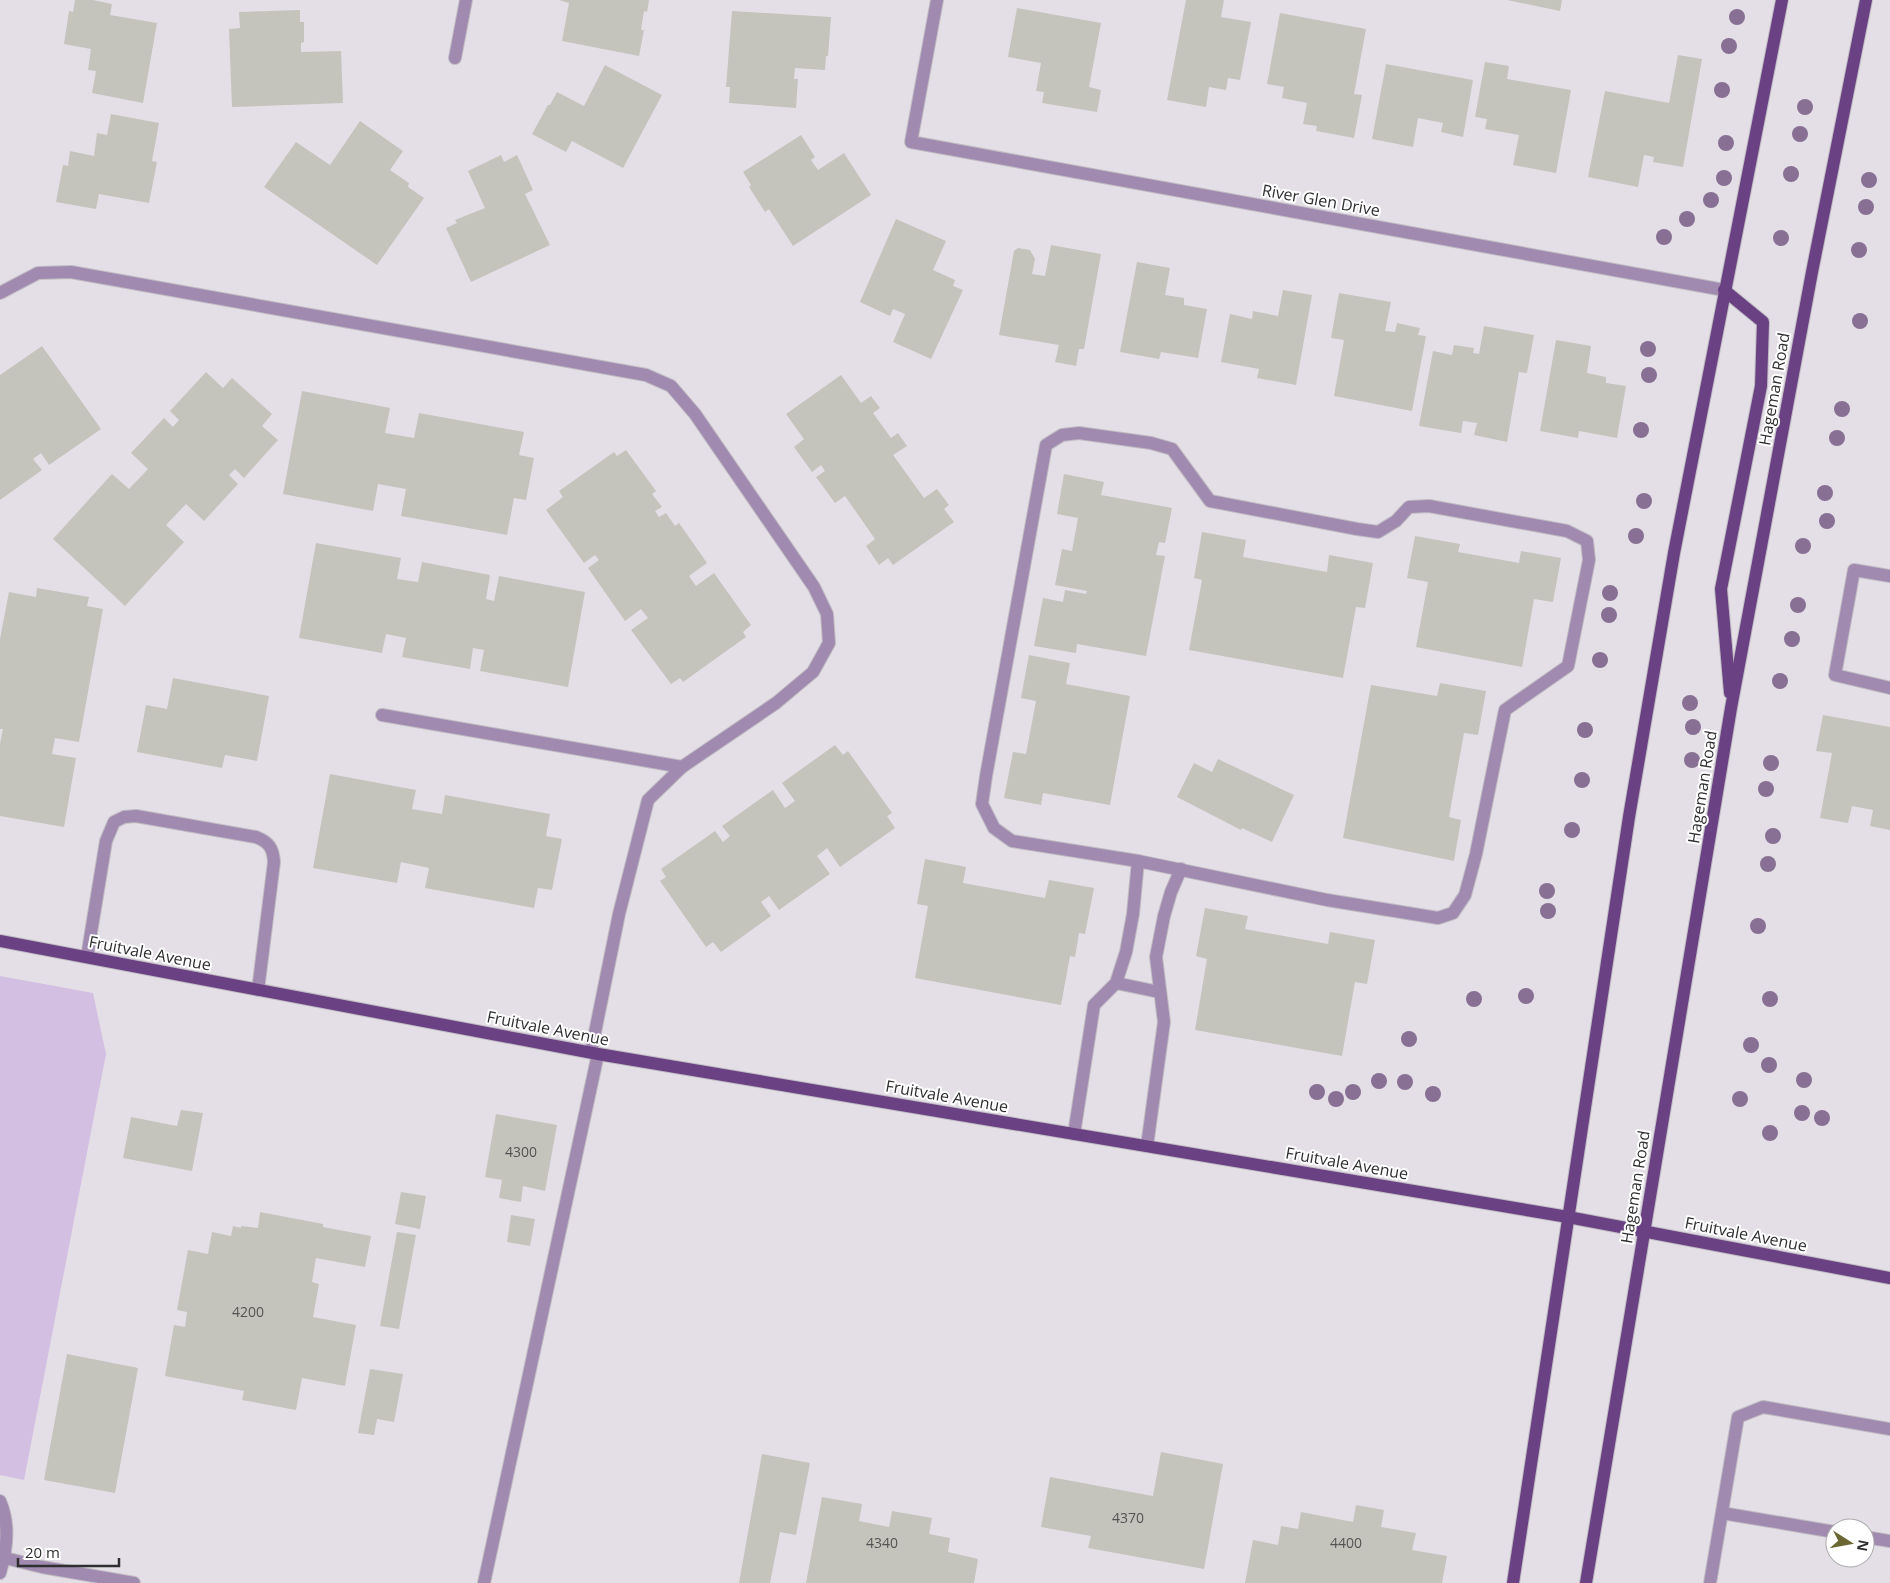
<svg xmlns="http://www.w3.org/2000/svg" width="1890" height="1583" font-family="'Open Sans',sans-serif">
<rect width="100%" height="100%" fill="#e4dfe7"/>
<polygon fill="#d3bfe2" points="0,976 93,993 106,1054 24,1480 0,1475"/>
<g fill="#c4c4bc">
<polygon points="75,0 93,0 112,4 110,15 157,23 143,103 92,93 96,71 88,70 91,49 64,44 69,11 73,12"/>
<polygon points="559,0 649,0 647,12 644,11 641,30 644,30 639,56 562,41 569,3"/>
<polygon points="1186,0 1224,0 1221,17 1251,22 1240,80 1228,78 1226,90 1209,87 1206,107 1167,100"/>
<polygon points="1507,0 1562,0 1560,11"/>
<polygon points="1017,8 1101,23 1089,87 1101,90 1097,112 1042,103 1044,92 1036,91 1041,63 1008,57"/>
<polygon points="300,10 300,22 304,22 304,42 301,43 301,52 341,51 343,103 232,107 229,29 240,28 239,12"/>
<polygon points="732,11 831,17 828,56 826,56 825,70 795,68 794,79 798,79 796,108 729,103 730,87 726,87"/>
<polygon points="1280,13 1366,29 1354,94 1362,95 1354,138 1316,131 1317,126 1303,124 1307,103 1282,98 1284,87 1267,84"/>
<polygon points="1678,55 1702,59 1683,167 1653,162 1654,157 1644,155 1638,187 1588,177 1605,91 1669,103"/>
<polygon points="1485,62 1509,66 1507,79 1571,90 1556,173 1513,165 1519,135 1485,129 1487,119 1475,117"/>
<polygon points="1386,64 1473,80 1463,137 1441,132 1443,123 1418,118 1413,147 1372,139"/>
<polygon points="605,65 662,95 623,168 572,141 566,152 532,134 548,105 550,105 557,92 584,106"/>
<polygon points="111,114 159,123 152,161 157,162 149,203 99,194 96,209 56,202 63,165 68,166 70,151 94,156 97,133 107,135"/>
<polygon points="360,121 403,151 390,170 409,183 408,187 424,198 377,265 264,187 296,142 330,165"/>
<polygon points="801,135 815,157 811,160 818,170 844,153 871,195 793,246 769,209 765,212 749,187 751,185 743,172"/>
<polygon points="501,155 504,162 517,155 533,190 525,194 550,245 471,282 446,228 457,223 455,220 485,208 468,171"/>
<polygon points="896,219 946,241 933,270 955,280 953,286 963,290 931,359 893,342 905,314 893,309 890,316 860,302"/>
<polygon points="1051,245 1101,254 1084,349 1079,349 1076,366 1055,362 1059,345 999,335 1014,251 1018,248 1030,250 1035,259 1032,274 1045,276"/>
<polygon points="1137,262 1170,268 1165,295 1184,298 1184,305 1207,309 1198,358 1161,352 1159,359 1120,352"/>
<polygon points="1283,290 1312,295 1296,385 1257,378 1259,369 1221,362 1230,314 1252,319 1253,311 1278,316"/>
<polygon points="1339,293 1391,302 1385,331 1395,332 1397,323 1420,328 1418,335 1426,336 1412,411 1334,396 1344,340 1331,338"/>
<polygon points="1484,326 1534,335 1527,373 1519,372 1507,442 1474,435 1477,423 1463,421 1461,433 1419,426 1433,351 1452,355 1454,345 1474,348 1473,353 1479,354"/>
<polygon points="1556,340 1591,346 1587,373 1606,377 1606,383 1626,386 1617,438 1579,431 1578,438 1540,431"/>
<polygon points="42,346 101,429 49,465 41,453 33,459 42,470 0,500 0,375"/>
<polygon points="206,372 223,388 232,378 272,414 262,426 278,440 244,478 235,469 229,475 238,484 204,521 186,504 166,525 184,542 125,606 53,539 112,474 129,489 148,469 131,453 164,418 173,427 179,420 170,411"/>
<polygon points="841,375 861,403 871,396 880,408 873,413 891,438 898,433 907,446 893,455 924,498 937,489 949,505 944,509 954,522 893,565 888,558 879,565 866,546 875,539 845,496 835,503 816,477 825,471 821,465 812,472 794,447 804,439 786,414"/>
<polygon points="302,391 390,408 385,433 414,438 419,413 524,432 519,455 534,458 526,500 514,498 507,535 401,516 406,489 378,484 373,511 283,494"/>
<polygon points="626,450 656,491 652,494 662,507 655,511 659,517 666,513 675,526 679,523 707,563 689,576 696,586 714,573 751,625 743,632 746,637 683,682 680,678 671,684 631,630 648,618 641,609 625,621 588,568 599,560 595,555 584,563 546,510 563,497 559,491 614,452 617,456"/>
<polygon points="1064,474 1104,482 1101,495 1172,508 1165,543 1159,542 1156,555 1165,556 1146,656 1077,644 1076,653 1034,646 1043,598 1063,602 1065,590 1086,594 1087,591 1055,585 1062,549 1072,551 1078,518 1057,514"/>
<polygon points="1202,532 1246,540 1243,557 1327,572 1329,555 1373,563 1365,608 1356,607 1343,678 1189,650 1202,580 1194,578"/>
<polygon points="1415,536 1460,544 1458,552 1519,563 1521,551 1561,558 1553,602 1534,599 1522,667 1416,647 1428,582 1407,578"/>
<polygon points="316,543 401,558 397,579 418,582 422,562 490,575 486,599 494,601 499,576 585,592 568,687 480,671 484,650 473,648 470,669 402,657 406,638 386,634 382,653 299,638"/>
<polygon points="37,588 89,597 87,606 103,609 79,742 55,738 52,754 76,758 64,827 0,816 0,744 3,729 0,729 0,639 9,592 36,597"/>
<polygon points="1029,655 1070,663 1066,684 1130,696 1110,805 1043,793 1041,805 1004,798 1013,752 1026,754 1036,701 1021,698"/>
<polygon points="173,678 269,696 257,761 225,755 222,768 137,752 146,705 167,709"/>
<polygon points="1440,683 1486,691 1478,735 1464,733 1460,755 1449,817 1461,820 1454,861 1343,838 1371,685 1437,696"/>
<polygon points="1823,715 1890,727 1890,830 1870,826 1873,810 1852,806 1848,823 1820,818 1832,753 1816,751"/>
<polygon points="835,745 843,755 848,751 892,813 887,816 895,828 840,867 827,848 817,856 830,874 779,910 769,896 761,902 771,916 721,952 713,942 706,947 660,881 666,877 661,869 715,831 723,842 730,836 722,826 773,790 785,808 795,801 782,783"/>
<polygon points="1218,759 1294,795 1272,842 1242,828 1241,830 1177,797 1194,763 1212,772"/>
<polygon points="330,774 416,790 412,809 442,814 445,795 550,814 546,836 562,839 552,890 538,888 534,908 425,888 429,868 401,862 397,883 313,868"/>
<polygon points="925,859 966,867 963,883 1045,898 1049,880 1094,888 1085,934 1079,933 1075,957 1070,956 1061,1005 915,978 928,906 917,904"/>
<polygon points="1205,908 1248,916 1245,929 1328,944 1330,932 1375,940 1367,984 1355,982 1342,1056 1195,1030 1207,959 1196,956"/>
<polygon points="181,1110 203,1113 192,1171 123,1158 131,1117 177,1126"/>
<polygon points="496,1114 557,1125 545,1191 523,1186 521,1202 499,1198 502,1180 485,1177"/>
<polygon points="401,1192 426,1196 420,1229 395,1224"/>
<polygon points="260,1212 323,1224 323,1227 371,1236 365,1267 316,1258 312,1282 319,1284 313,1317 356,1325 345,1386 302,1378 296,1410 242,1400 244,1391 165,1376 174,1325 185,1327 187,1312 177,1310 188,1250 208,1254 212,1232 231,1236 233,1226 241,1228 241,1226 258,1228"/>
<polygon points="511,1215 535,1219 530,1246 507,1242"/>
<polygon points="397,1232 416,1235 399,1329 380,1326"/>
<polygon points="67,1354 138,1368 115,1493 44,1480"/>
<polygon points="370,1369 403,1374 394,1422 377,1419 374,1435 358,1433"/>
<polygon points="1161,1452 1223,1464 1204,1569 1088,1548 1091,1536 1041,1527 1050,1477 1153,1496"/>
<polygon points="762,1454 810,1463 796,1535 780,1532 770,1583 739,1583"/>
<polygon points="822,1497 862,1504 859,1521 889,1527 892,1511 932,1518 929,1534 950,1538 948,1552 978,1559 974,1583 806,1583"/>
<polygon points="1356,1505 1384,1510 1381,1527 1416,1533 1412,1550 1447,1556 1442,1583 1245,1583 1253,1540 1278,1545 1281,1526 1298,1529 1301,1512 1353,1522"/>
</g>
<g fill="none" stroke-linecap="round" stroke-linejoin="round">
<g stroke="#c0bcc3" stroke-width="14">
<g id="minor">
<polyline points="937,0 911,142 1724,290"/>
<polyline points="455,58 466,0"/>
<polyline points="0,293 38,273 71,272 646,375 671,386 695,414 814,587 827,614 829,643 813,672 776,703 682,767 648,800 619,914 591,1052"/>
<polygon points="1079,433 1151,443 1172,449 1210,501 1357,529 1378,532 1396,521 1409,507 1429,506 1567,531 1587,541 1589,560 1568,666 1505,710 1476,854 1465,895 1453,913 1438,918 1327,900 1138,861 1012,841 994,828 982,804 986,776 1046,445 1062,435"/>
<polyline points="1890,576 1854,570 1835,675 1890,688"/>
<polyline points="382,715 682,767"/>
<path d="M 87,957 L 106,841 L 114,822 L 124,817 L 136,816 L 256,837 C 269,842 273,848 274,862 L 258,990"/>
<polyline points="1116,983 1159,992"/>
<polyline points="1074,1134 1094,1005 1116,983 1126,952 1133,914 1138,861"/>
<polyline points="1147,1146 1164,1022 1156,957 1164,916 1171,892 1181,869"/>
<path d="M 0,1501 C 10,1524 7,1550 0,1573"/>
<polyline points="1722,1513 1835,1532"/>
<polyline points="1865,1537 1890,1541"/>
<polyline points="5,1558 42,1567 134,1583"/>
<polyline points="484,1583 598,1054"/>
<polyline points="1710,1583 1738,1417 1763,1407 1890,1429"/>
</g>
</g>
<g stroke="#c0bcc3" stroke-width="14">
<g id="major">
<polyline points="1724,290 1763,322 1761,386 1721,589 1730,693"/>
<polyline points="0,941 598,1054 1568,1217 1890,1278"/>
<polyline points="1513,1583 1629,817 1674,553 1782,0"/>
<polyline points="1586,1583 1731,708 1812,272 1866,0"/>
</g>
</g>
<use href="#minor" stroke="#a18ab0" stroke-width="12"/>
<use href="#major" stroke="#6a4183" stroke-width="12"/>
</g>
<g fill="#877093">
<circle cx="1737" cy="17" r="8"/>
<circle cx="1729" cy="46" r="8"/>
<circle cx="1722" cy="90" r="8"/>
<circle cx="1805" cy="107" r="8"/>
<circle cx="1800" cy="134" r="8"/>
<circle cx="1726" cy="143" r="8"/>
<circle cx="1791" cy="174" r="8"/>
<circle cx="1724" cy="178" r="8"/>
<circle cx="1869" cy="180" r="8"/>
<circle cx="1711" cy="200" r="8"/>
<circle cx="1866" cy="207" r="8"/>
<circle cx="1687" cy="219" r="8"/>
<circle cx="1664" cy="237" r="8"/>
<circle cx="1781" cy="238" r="8"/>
<circle cx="1859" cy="250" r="8"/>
<circle cx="1860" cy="321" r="8"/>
<circle cx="1648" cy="349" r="8"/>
<circle cx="1649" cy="375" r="8"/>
<circle cx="1842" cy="409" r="8"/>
<circle cx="1641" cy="430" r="8"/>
<circle cx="1837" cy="438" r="8"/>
<circle cx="1825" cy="493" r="8"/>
<circle cx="1644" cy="501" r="8"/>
<circle cx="1827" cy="521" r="8"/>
<circle cx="1636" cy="536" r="8"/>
<circle cx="1803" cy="546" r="8"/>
<circle cx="1610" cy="593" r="8"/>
<circle cx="1798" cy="605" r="8"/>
<circle cx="1609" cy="615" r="8"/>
<circle cx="1792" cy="639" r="8"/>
<circle cx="1600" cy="660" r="8"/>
<circle cx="1780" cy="681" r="8"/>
<circle cx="1690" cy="703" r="8"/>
<circle cx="1693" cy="727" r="8"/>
<circle cx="1585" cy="730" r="8"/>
<circle cx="1692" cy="760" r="8"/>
<circle cx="1771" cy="763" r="8"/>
<circle cx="1582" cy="780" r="8"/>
<circle cx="1766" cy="789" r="8"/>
<circle cx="1572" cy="830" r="8"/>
<circle cx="1773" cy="836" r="8"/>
<circle cx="1768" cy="864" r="8"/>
<circle cx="1547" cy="891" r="8"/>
<circle cx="1548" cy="911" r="8"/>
<circle cx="1758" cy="926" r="8"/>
<circle cx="1526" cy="996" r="8"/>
<circle cx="1474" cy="999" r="8"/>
<circle cx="1770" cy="999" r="8"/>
<circle cx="1409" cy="1039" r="8"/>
<circle cx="1751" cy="1045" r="8"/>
<circle cx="1769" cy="1065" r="8"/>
<circle cx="1804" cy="1080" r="8"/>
<circle cx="1379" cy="1081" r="8"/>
<circle cx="1405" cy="1082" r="8"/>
<circle cx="1317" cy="1092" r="8"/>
<circle cx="1353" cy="1092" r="8"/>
<circle cx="1433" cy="1094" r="8"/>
<circle cx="1336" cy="1099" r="8"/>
<circle cx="1740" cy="1099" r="8"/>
<circle cx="1802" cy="1113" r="8"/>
<circle cx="1822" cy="1118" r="8"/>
<circle cx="1770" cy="1133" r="8"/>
</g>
<g text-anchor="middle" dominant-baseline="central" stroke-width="4" stroke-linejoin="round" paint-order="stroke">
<g font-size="14" fill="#545454">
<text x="521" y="1151">4300</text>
<text x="248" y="1311">4200</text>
<text x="1128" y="1517">4370</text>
<text x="882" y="1542">4340</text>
<text x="1346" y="1542">4400</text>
</g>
<g font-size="16" fill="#2f2e31" stroke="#fff">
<text transform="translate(1321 200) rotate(10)">River Glen Drive</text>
<text transform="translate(1774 389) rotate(-80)">Hageman Road</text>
<text transform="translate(1702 787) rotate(-81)">Hageman Road</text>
<text transform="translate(150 953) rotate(11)">Fruitvale Avenue</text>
<text transform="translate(548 1028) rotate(11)">Fruitvale Avenue</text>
<text transform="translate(947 1096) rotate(10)">Fruitvale Avenue</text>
<text transform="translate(1347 1163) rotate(10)">Fruitvale Avenue</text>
<text transform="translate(1635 1187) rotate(-81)">Hageman Road</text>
<text transform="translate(1746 1234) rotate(11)">Fruitvale Avenue</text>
</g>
</g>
<g transform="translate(1850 1543) rotate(101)"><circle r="24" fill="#ffffff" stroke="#acabad"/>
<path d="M0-4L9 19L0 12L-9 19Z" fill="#6b6733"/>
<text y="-8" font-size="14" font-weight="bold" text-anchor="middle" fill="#2f2e31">N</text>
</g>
<path d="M18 1558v8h101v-8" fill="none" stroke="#2f2e31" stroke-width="2.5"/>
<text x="25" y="1558" font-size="15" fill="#2f2e31" stroke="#ffffff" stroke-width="4" paint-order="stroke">20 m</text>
</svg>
